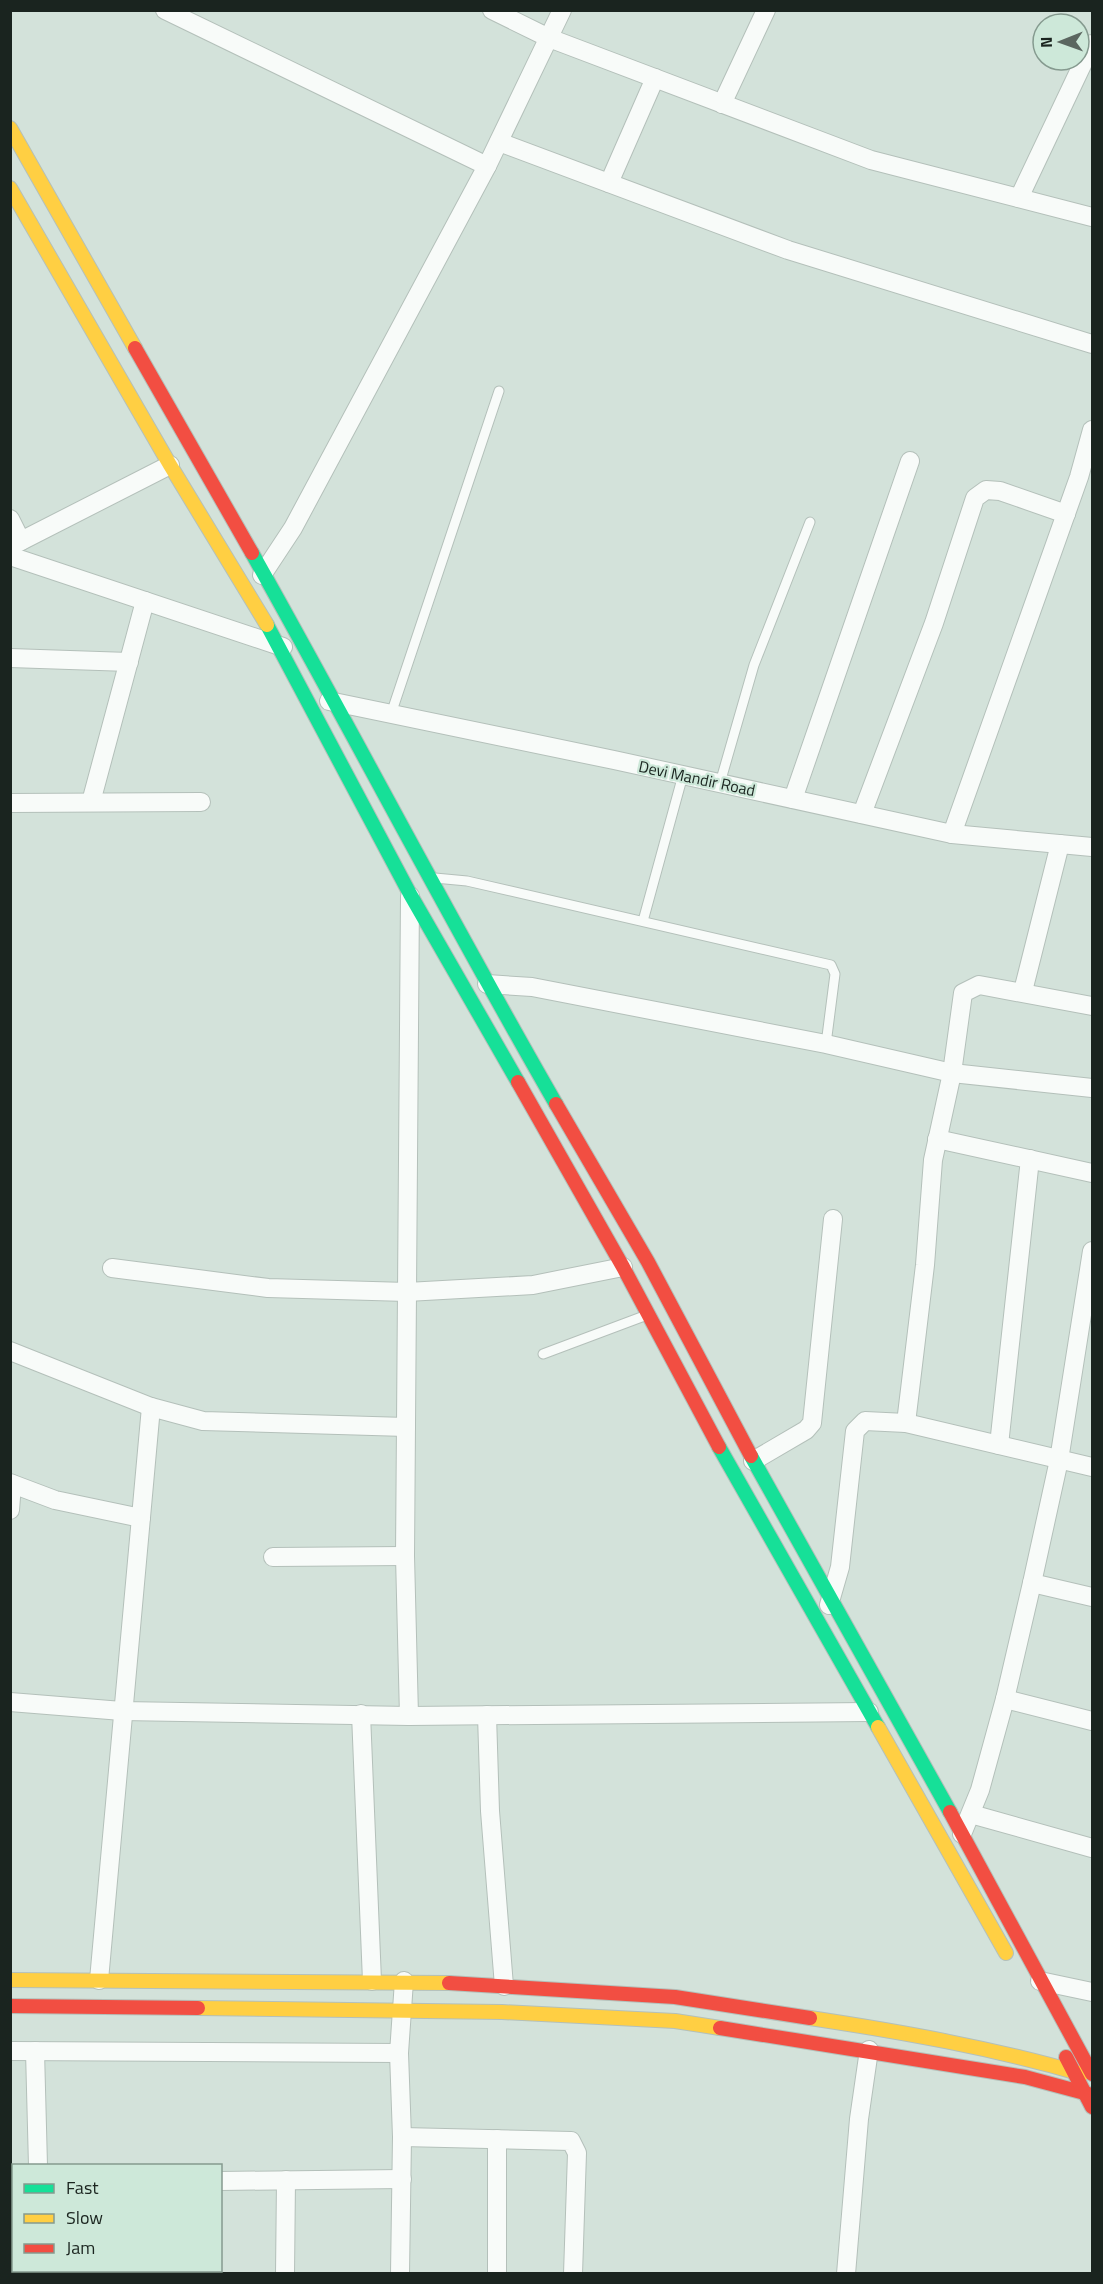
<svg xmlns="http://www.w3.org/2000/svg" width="1103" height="2284" font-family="'Titillium Web',sans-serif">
<rect width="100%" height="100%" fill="#d3e2da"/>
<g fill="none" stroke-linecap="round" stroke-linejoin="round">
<g stroke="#b4c0ba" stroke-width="11">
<g id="lane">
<polyline points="391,714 499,391"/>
<polyline points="720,783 754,665 810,522"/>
<polyline points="435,878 467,881 831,965 835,974 826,1044"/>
<polyline points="643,921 683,775"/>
<polyline points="543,1354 647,1315"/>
</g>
</g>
<g stroke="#b4c0ba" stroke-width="20">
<g id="street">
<polyline points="165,10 487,166"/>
<polyline points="492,10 549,38 871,160 1092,217"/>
<polyline points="722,104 766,10"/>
<polyline points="499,142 788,250 1092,344"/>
<polyline points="609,183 655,78"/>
<polyline points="1019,198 1092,44"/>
<polyline points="10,519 21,541 12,546"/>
<polyline points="21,541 170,465"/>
<polyline points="10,556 283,647"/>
<polyline points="262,575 293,528 487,166 562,10"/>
<polyline points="10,658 129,662"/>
<polyline points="329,701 614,760 952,834 1092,847"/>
<polyline points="793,799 910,461"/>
<polyline points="91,802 145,601"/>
<polyline points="10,803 201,802"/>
<polyline points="862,814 934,623 975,498 986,490 1000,491 1066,514"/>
<polyline points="952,834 1079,477 1092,430"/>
<polyline points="487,984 532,987 826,1044 952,1073 1092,1088"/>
<polyline points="1023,991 1060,844"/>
<polyline points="937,1139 1092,1173"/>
<polyline points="112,1268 268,1288 407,1292 533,1285 623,1267"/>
<polyline points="10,1351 151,1407 203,1421 406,1427"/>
<polyline points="906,1423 925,1265 933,1160 952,1073 963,993 979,985 1092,1006"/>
<polyline points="999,1445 1030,1159"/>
<polyline points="753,1461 806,1430 812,1423 833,1219"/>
<polyline points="10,1483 55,1500 141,1518"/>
<polyline points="10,1510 12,1484"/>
<polyline points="273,1557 405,1556"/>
<polyline points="1032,1583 1092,1597"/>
<polyline points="829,1605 840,1567 855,1431 865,1421 906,1423 1092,1467"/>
<polyline points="1005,1699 1092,1721"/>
<polyline points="10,1702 122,1711 409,1716 869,1712"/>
<polyline points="361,1714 372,1981"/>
<polyline points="487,1715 490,1811 504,1986"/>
<polyline points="409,1716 405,1556 410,896"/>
<polyline points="971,1814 1092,1848"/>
<polyline points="962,1834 980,1790 1005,1699 1032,1583 1059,1460 1092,1251"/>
<polyline points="99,1980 151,1407"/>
<polyline points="1040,1981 1092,1992"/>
<polyline points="10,2051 399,2053"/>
<polyline points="35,2051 38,2166"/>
<polyline points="402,2137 571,2141 577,2153 573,2274"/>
<polyline points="220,2181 402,2179"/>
<polyline points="40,2270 40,2274"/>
<polyline points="285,2274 286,2180"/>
<polyline points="400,2274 402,2137 399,2053 404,1981"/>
<polyline points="497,2274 497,2139"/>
<polyline points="846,2274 859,2119 869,2050"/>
</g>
</g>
<g stroke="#b4c0ba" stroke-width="16">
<g id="fast">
<path d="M 252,553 C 355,736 451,922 556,1104"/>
<polyline points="267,625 410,894 518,1082"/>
<polyline points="719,1447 878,1727"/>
<polyline points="751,1456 950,1812"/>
</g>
</g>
<g stroke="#b4c0ba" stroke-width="16">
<g id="slow">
<polyline points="10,128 135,348"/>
<polyline points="10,188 170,465 267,625"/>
<polyline points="878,1727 1006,1953"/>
<polyline points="10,1980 449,1983"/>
<polyline points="198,2008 502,2012 675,2021 720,2028"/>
<path d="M 810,2018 C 902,2032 993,2048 1082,2074"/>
</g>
</g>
<g stroke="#b4c0ba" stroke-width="16">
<g id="jam">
<polyline points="135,348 252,553"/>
<polyline points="518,1082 623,1267 719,1447"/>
<polyline points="556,1104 648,1262 751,1456"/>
<polyline points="950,1812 1092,2074"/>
<polyline points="449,1983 675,1997 810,2018"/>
<polyline points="10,2006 198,2008"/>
<polyline points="720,2028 1025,2077 1092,2095"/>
<polyline points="1066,2057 1092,2107"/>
</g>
</g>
<use href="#lane" stroke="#f8fbf9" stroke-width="9"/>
<use href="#street" stroke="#f8fbf9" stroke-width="18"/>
<use href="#fast" stroke="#16e098" stroke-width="14"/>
<use href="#slow" stroke="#ffcf43" stroke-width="14"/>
<use href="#jam" stroke="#f24e42" stroke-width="14"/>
</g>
<g text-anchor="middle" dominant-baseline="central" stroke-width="4.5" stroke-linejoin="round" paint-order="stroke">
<g font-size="16" fill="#1a241f" stroke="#cde8d9">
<text transform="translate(697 778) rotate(12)">Devi Mandir Road</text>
</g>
</g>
<rect width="1103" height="2284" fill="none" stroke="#1a241f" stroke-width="24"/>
<rect x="12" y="2164" width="210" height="108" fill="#cde8d9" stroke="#859a8f" stroke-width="1.5"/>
<rect x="24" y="2184" width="30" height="9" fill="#16e098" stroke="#859a8f" stroke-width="1.5"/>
<text x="66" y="2194" font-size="18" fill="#1a241f">Fast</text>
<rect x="24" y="2214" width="30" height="9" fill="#ffcf43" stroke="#859a8f" stroke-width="1.5"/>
<text x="66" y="2224" font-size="18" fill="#1a241f">Slow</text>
<rect x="24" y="2244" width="30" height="9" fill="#f24e42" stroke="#859a8f" stroke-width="1.5"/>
<text x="66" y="2254" font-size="18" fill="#1a241f">Jam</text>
<g transform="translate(1061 42) rotate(269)"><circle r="28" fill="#cde8d9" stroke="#859a8f" stroke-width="1.5"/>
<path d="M0-4.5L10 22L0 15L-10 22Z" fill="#5b6660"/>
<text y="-9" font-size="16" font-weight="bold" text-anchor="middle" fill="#1a241f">N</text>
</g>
</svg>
